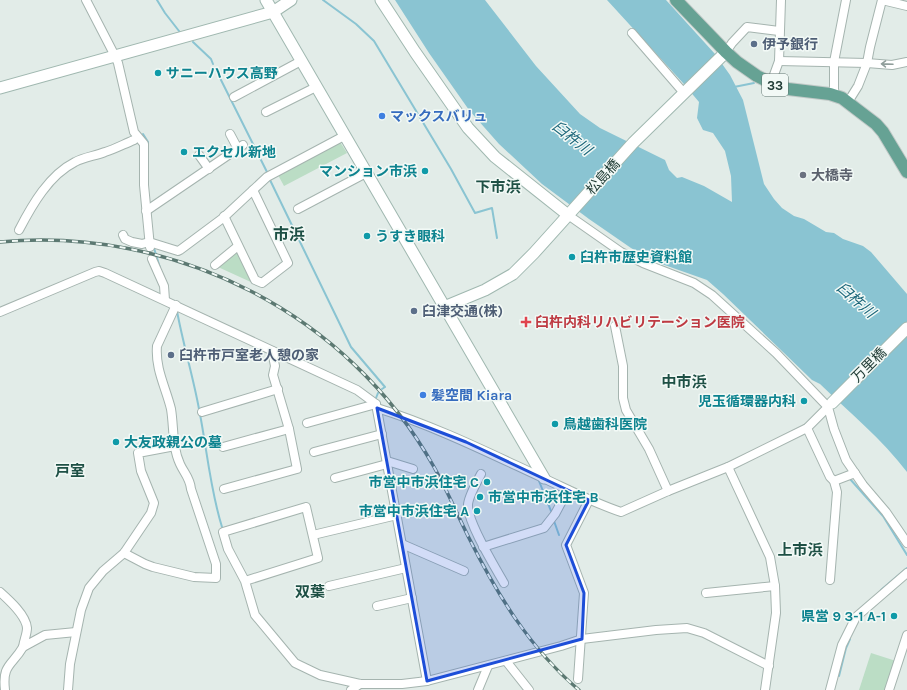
<svg xmlns="http://www.w3.org/2000/svg" width="907" height="690" font-family="Karla,'Noto Sans JP',sans-serif">
<rect width="100%" height="100%" fill="#e2ece8"/>
<g fill="#bbddc5">
<polygon points="340,142 347,153 284,186 278,175"/>
<polygon points="235,252 239,253 253,283 218,267"/>
<polygon points="871,653 896,661 887,690 859,690"/>
</g>
<path fill="#8ac4d2" d="M 395,0 L 485,0 L 536,66 L 580,114 L 600,128 L 665,160 L 669,170 L 677,178 L 682,177 L 704,186 L 732,202 L 731,176 L 725,151 L 713,133 L 703,130 L 697,118 L 699,102 L 683,83 L 607,0 L 666,0 L 715,54 L 730,75 L 743,100 L 764,184 L 774,199 L 782,208 L 794,216 L 804,219 L 826,232 L 834,233 L 843,239 L 863,246 L 871,252 L 907,294 L 907,472 C 882,439 849,412 820,384 L 812,380 L 723,294 L 707,280 L 656,262 L 631,248 L 589,219 L 542,184 L 499,144 L 469,110 L 429,53 Z"/>
<g fill="none" stroke-linecap="round" stroke-linejoin="round">
<g stroke="#8ac4d2" stroke-width="2">
<polyline points="157,0 165,13 179,31"/>
<polyline points="323,0 356,24 374,41 451,169 475,213 492,208 497,238"/>
<polyline points="193,42 211,59 213,64"/>
<polyline points="216,70 267,172"/>
<polyline points="734,87 754,83"/>
<polyline points="143,134 148,142 148,145"/>
<polyline points="148,149 148,181"/>
<polyline points="270,180 351,347 385,387 382,389"/>
<polyline points="154,248 160,268"/>
<path d="M 177,311 C 183,344 193,376 199,409 C 207,449 210,489 222,527"/>
<polyline points="376,398 378,393"/>
<polyline points="850,479 883,516 907,555"/>
<polyline points="539,481 551,511"/>
<polyline points="554,521 559,535"/>
<polyline points="881,590 907,568"/>
<polyline points="839,676 846,648 850,639"/>
</g>
<g stroke="#a5b4af" stroke-width="10">
<g id="street">
<polyline points="86,0 115,56 118,63 134,132 144,144 144,185 150,247"/>
<polyline points="632,33 684,93"/>
<polyline points="726,52 732,43 747,27 779,31"/>
<polyline points="779,61 867,63 892,65 907,62"/>
<polyline points="771,83 779,61 781,0"/>
<polyline points="834,95 834,62 846,0"/>
<polyline points="234,97 301,61"/>
<polyline points="848,102 858,86 867,63 870,47 882,0 907,6"/>
<polyline points="266,112 316,87"/>
<polyline points="230,134 238,149"/>
<polyline points="199,155 209,169"/>
<polyline points="298,209 366,173"/>
<polyline points="146,211 243,145"/>
<polyline points="568,215 621,252 643,263 694,283 712,295 776,353 828,407 834,429 846,460 863,485 886,512 907,543"/>
<polyline points="224,216 255,280 262,283 288,263 253,190"/>
<path d="M 19,230 C 32,205 49,175 75,162 C 84,157 95,156 105,152 C 115,149 124,144 134,140 L 137,137"/>
<polyline points="123,235 125,239 132,242 142,244 149,242 178,251 180,250 223,218 267,177 344,136"/>
<polyline points="152,259 164,286 165,300"/>
<polyline points="215,265 238,246"/>
<polyline points="0,312 95,272 99,271 105,273 357,390 376,404 427,681"/>
<polyline points="615,326 623,366 623,398 626,410 649,449 668,491"/>
<path d="M 377,408 C 435,426 489,453 543,478 C 569,490 594,503 621,512 L 668,491 L 728,467 L 807,428 L 832,403"/>
<polyline points="202,412 278,389"/>
<polyline points="307,423 376,404"/>
<polyline points="807,428 830,477 834,481 837,492 830,580"/>
<polyline points="223,447 289,429"/>
<polyline points="314,452 382,434"/>
<polyline points="387,461 413,469"/>
<polyline points="728,467 770,557 775,586 776,613 765,690"/>
<path d="M 481,474 C 477,482 468,497 468,505 C 467,522 495,567 504,583"/>
<polyline points="335,478 387,464"/>
<polyline points="834,481 855,473"/>
<polyline points="224,489 297,469 289,429 273,375 275,366 272,351"/>
<polyline points="313,535 397,515"/>
<polyline points="402,544 464,571"/>
<polyline points="483,547 544,528 555,514 568,490"/>
<path d="M 124,553 L 145,564 L 153,567 L 194,577 L 216,578 L 216,564 L 191,489 C 190,478 184,473 180,464 C 172,447 174,427 171,409 C 166,388 155,369 157,346 L 176,305"/>
<polyline points="245,581 318,558 306,507 223,532 228,549 245,581 255,615 295,663 320,675 360,684 402,684 427,681 561,646 582,639 656,630 687,628 704,633 769,666"/>
<polyline points="329,586 406,568"/>
<path d="M 0,592 C 9,600 26,615 27,628 C 27,634 24,640 23,647 L 45,635 L 76,632"/>
<polyline points="706,593 775,586"/>
<polyline points="377,606 412,598"/>
<polyline points="506,661 529,690"/>
<polyline points="578,679 584,593 566,545 589,500"/>
<path d="M 5,690 C 2,664 12,666 23,647"/>
<polyline points="68,690 70,664 81,610 89,588 103,571 124,553 151,513 154,503 141,471 138,453 175,446"/>
<polyline points="351,690 360,684"/>
<polyline points="478,690 488,666"/>
<polyline points="830,690 842,645 856,617 907,573"/>
<polyline points="889,690 907,635"/>
</g>
</g>
<g stroke="#a0b8b0" stroke-width="13">
<g id="secondary">
<polyline points="266,0 544,478"/>
<polyline points="381,0 415,52 468,128 495,157 568,215"/>
<polyline points="0,88 273,12 291,0"/>
<polyline points="444,307 485,290 513,274 534,253 633,143 726,52"/>
<polyline points="832,403 907,328"/>
</g>
</g>
<g stroke="#c1c9c7" stroke-width="14">
<polyline id="primary" points="676,0 726,52 737,62 757,76 771,83 788,89 830,94 842,98 855,108 876,124 883,132 907,172"/>
</g>
<use href="#street" stroke="#fff" stroke-width="8"/>
<use href="#secondary" stroke="#fff" stroke-width="11"/>
<use href="#primary" stroke="#66a294" stroke-width="12"/>
<g stroke="#5c7972" stroke-width="3.5">
<path id="rail" d="M 0,242 C 174,226 348,313 434,467 C 447,490 457,514 469,538 C 497,594 530,649 579,690"/>
</g>
<use href="#rail" stroke="#f2f9f6" stroke-width="2" stroke-dasharray="6" stroke-linecap="butt"/>
</g>
<defs><path id="oneway-shaft" d="M-6 0H5M1.5-3L5.5 0L1.5 3" fill="none" stroke-width="1.6" stroke-linecap="round" stroke-linejoin="round"/></defs>
<use stroke="#909e9b" href="#oneway-shaft" transform="translate(887 64) rotate(-178)"/>
<path fill="#1d4ed8" fill-opacity="0.2" stroke="#1d4ed8" stroke-width="3" stroke-linejoin="round" d="M 377,408 L 466,442 L 589,500 L 566,545 L 584,593 L 582,639 L 427,681 Z"/>
<g fill="#5c6f8a" stroke="#f2f9f6" stroke-width="1.5">
<circle cx="754" cy="44" r="4"/>
<circle cx="414" cy="311" r="4"/>
<circle cx="171" cy="355" r="4"/>
</g>
<g fill="#0f9aa8" stroke="#f2f9f6" stroke-width="1.5">
<circle cx="158" cy="73" r="4"/>
<circle cx="184" cy="152" r="4"/>
<circle cx="425" cy="171" r="4"/>
<circle cx="367" cy="236" r="4"/>
<circle cx="572" cy="257" r="4"/>
<circle cx="804" cy="401" r="4"/>
<circle cx="555" cy="424" r="4"/>
<circle cx="116" cy="442" r="4"/>
<circle cx="487" cy="482" r="4"/>
<circle cx="480" cy="497" r="4"/>
<circle cx="477" cy="511" r="4"/>
<circle cx="894" cy="616" r="4"/>
</g>
<g fill="#3f7fe0" stroke="#f2f9f6" stroke-width="1.5">
<circle cx="382" cy="116" r="4"/>
<circle cx="423" cy="395" r="4"/>
</g>
<circle fill="#6b7280" stroke="#f2f9f6" stroke-width="1.5" cx="803" cy="175" r="4"/>
<path fill="#e0444e" stroke="#f2f9f6" stroke-width="1.5" d="M524 316h4v4h4v4h-4v4h-4v-4h-4v-4h4z"/>
<g text-anchor="middle" dominant-baseline="central" stroke-width="3" stroke-linejoin="round" paint-order="stroke">
<rect fill="#f2f9f6" stroke="#607570" stroke-width="1" x="762" y="74" width="26" height="22" rx="3"/>
<g font-size="13" font-weight="bold" fill="#223d37">
<text x="775" y="85">33</text>
</g>
<g font-size="14" font-weight="bold" fill="#4e5e75" stroke="#f2f9f6" text-anchor="start">
<text x="762" y="44">伊予銀行</text>
<text x="422" y="311">臼津交通(株)</text>
<text x="179" y="355">臼杵市戸室老人憩の家</text>
</g>
<g font-size="14" font-weight="bold" fill="#0d838f" stroke="#f2f9f6" text-anchor="start">
<text x="166" y="73">サニーハウス高野</text>
<text x="192" y="152">エクセル新地</text>
<text x="417" y="171" text-anchor="end">マンション市浜</text>
<text x="375" y="236">うすき眼科</text>
<text x="580" y="257">臼杵市歴史資料館</text>
<text x="796" y="401" text-anchor="end">児玉循環器内科</text>
<text x="563" y="424">鳥越歯科医院</text>
<text x="124" y="442">大友政親公の墓</text>
<text x="479" y="482" text-anchor="end">市営中市浜住宅 C</text>
<text x="488" y="497">市営中市浜住宅 B</text>
<text x="469" y="511" text-anchor="end">市営中市浜住宅 A</text>
<text x="886" y="616" text-anchor="end">県営 9 3-1 A-1</text>
</g>
<g font-size="14" font-weight="bold" fill="#366cbe" stroke="#f2f9f6" text-anchor="start">
<text x="390" y="116">マックスバリュ</text>
<text x="431" y="395">髪空間 Kiara</text>
</g>
<g font-size="14" font-weight="bold" fill="#5b616d" stroke="#f2f9f6" text-anchor="start">
<text x="811" y="175">大橋寺</text>
</g>
<g font-size="14" fill="#223d37" stroke="#f2f9f6">
<text transform="translate(603 177) rotate(-48)">松島橋</text>
<text transform="translate(869 365) rotate(-45)">万里橋</text>
</g>
<g font-size="14" font-weight="bold" fill="#be3a42" stroke="#f2f9f6" text-anchor="start">
<text x="535" y="322">臼杵内科リハビリテーション医院</text>
</g>
<g font-size="15" font-style="italic" fill="#1b677a" stroke="#f2f9f6">
<text transform="translate(572 138) rotate(38)">臼杵川</text>
<text transform="translate(856 300) rotate(41)">臼杵川</text>
</g>
<g font-size="15" font-weight="bold" fill="#1e5045" stroke="#f2f9f6">
<text x="498" y="187">下市浜</text>
<text x="684" y="382">中市浜</text>
<text x="70" y="471">戸室</text>
<text x="800" y="550">上市浜</text>
<text x="310" y="592">双葉</text>
</g>
<g font-size="16" font-weight="bold" fill="#1e5045" stroke="#f2f9f6">
<text x="289" y="234">市浜</text>
</g>
</g>
</svg>
